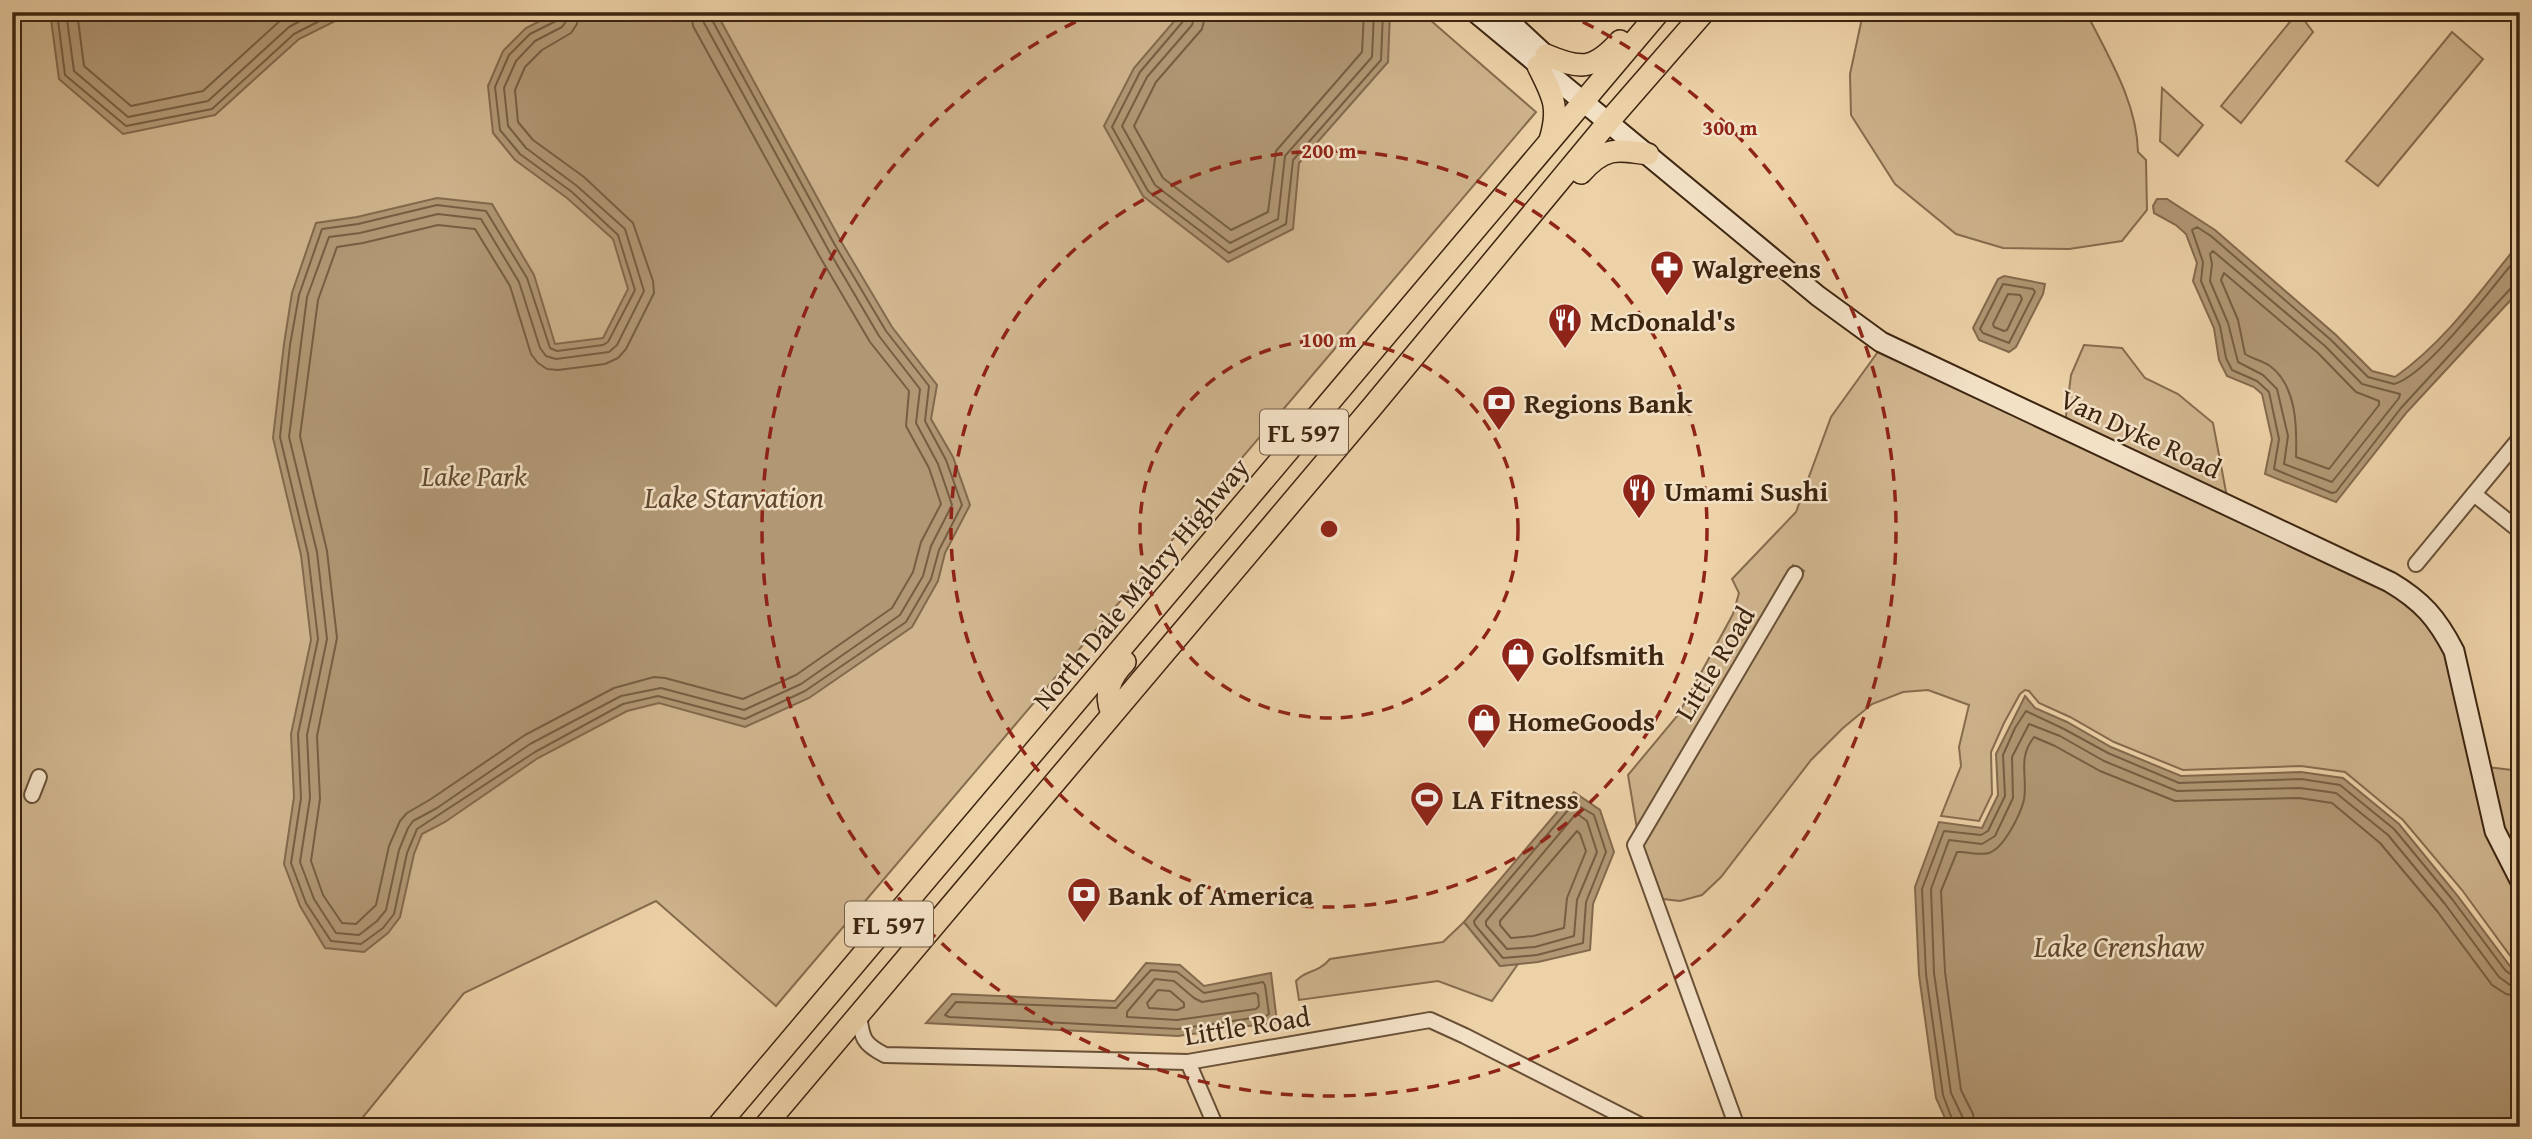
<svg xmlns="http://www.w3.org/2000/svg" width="2532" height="1139" font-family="'Gentium Book Plus',serif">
<rect width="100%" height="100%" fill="#edd1a7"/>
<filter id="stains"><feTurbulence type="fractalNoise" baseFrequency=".00286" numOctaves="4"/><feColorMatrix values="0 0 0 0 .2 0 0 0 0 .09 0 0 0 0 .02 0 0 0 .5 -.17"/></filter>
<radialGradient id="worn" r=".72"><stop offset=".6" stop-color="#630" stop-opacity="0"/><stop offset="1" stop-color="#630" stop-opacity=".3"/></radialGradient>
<g fill="#cfb48d" stroke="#866c4e" stroke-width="2">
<polygon points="12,12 1421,12 1536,112 776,1006 656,901 464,993 355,1127 12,1127"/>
<path d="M 1866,12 L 2086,12 C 2108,56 2137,102 2138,152 L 2146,160 L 2147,210 L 2122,241 L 2069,249 L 2003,248 L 1956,234 L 1895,184 L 1851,115 L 1850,74 L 1862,18 Z"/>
<polygon points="2298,12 2313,32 2241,123 2221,106"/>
<polygon points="2452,32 2483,59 2378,186 2346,161"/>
<polygon points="2162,88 2203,125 2178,156 2160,141"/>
<polygon points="2084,345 2122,348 2145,378 2178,394 2213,423 2227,497 2068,422 2066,416 2071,375"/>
<polygon points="1880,349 2387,588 2418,610 2447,654 2488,834 2520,893 2520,965 2514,961 2462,890 2403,820 2345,772 2301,766 2183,770 2114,742 2070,717 2039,703 2029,691 2025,690 2020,694 2004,723 1991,752 1992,794 1979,821 1941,816 1961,766 1959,747 1969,705 1928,690 1903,692 1872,704 1843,728 1811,760 1721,877 1702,895 1680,901 1663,899 1643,845 1804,571 1793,565 1637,829 1628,775 1678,715 1733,614 1739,593 1732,579 1796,512 1831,417"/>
<polygon points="2487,767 2520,771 2520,864 2501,828"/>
<path d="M 1464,922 L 1500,966 L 1518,964 L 1492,1001 L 1438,981 L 1299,1000 L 1296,981 C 1307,969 1317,974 1330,959 L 1443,942 Z"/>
</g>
<g fill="#b19774" stroke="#83694c" stroke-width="2">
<polygon points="50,12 369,12 349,14 299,39 215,115 123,134 59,79"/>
<polygon points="558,12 716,12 842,243 892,327 937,385 931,419 953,457 970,505 945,553 938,581 912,627 809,698 745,727 659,703 627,711 538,758 445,822 422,834 414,854 400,917 388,933 364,952 325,948 300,906 284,864 294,797 291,734 311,640 301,555 273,438 284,344 292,293 316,223 357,217 437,198 492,204 534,275 555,344 603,338 628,289 613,239 567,198 515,160 493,133 488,86 503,51 526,28"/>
<polygon points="1182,12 1390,12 1388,62 1299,163 1293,229 1228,262 1143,196 1104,126 1134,68"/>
<path d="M 2157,199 L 2167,199 L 2215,230 L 2336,335 L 2372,371 L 2395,377 C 2445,342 2482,289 2520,242 L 2520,290 L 2407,412 L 2336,502 L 2265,474 L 2272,439 L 2262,394 L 2254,387 L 2227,376 L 2219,360 L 2214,328 L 2193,281 L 2197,263 L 2186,234 L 2176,225 L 2154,213 L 2153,206 Z"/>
<polygon points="2004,276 2045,284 2043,294 2016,347 2009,352 1979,340 1973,328 1998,279"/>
<polygon points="2025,696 2035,708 2067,722 2111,747 2181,776 2301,772 2343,778 2399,824 2457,895 2510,966 2520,972 2520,1127 1949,1127 1936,1098 1919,975 1915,887 1939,822 1982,828 1998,795 1996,754"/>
<polygon points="1574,792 1600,810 1614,852 1593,904 1590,950 1538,962 1500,966 1464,922"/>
<polygon points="1146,963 1180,965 1204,986 1271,973 1277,1022 1178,1036 926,1023 952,994 1115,1001"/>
</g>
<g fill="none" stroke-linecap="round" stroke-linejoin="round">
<g stroke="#775e42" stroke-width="2">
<polyline points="57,12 65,75 126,126 212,109 294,34 337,12"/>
<polyline points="66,12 74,71 128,117 208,101 289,27 317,12"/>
<polyline points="77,12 84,66 131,106 203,91 282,19 294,12"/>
<polyline points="559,12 556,21 530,34 509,55 495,87 500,130 520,154 572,192 618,235 635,290 608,342 603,345 557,351 550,348 527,278 486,211 437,205 358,224 322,229 299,295 290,345 280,437 308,554 318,639 298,734 301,798 291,863 306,903 331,941 361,944 383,928 394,914 407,853 417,829 535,752 623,704 658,696 745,719 805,691 906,622 931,579 939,550 962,505 946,460 925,421 929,386 886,331 836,247 711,18 710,12"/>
<polyline points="568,12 567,20 562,27 535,41 516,61 504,88 508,126 526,148 577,186 625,229 644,291 617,345 609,352 556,359 546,356 540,348 519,282 481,219 438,214 360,233 329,237 307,297 289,437 317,552 327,639 307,735 310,798 300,862 314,899 336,933 359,935 377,921 386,910 399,850 408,828 413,821 437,808 530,744 621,696 661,688 744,710 801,684 900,615 923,576 931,546 952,505 938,464 916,423 920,389 879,336 829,251 703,21 701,12"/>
<polyline points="578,12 577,24 571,33 542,50 525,67 515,90 518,122 533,140 584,177 633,223 653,281 654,293 626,349 618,358 605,364 558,370 547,369 538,363 531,354 510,286 475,229 438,225 363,243 337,247 318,300 300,436 327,551 337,638 317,736 320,799 311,861 323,895 342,923 356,924 376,905 389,846 400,821 407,813 431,799 525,735 614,688 654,677 665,678 743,699 796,675 892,608 913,572 921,542 941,504 929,468 906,426 909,391 870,342 820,257 693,26 691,12"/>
<polyline points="1187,12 1185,19 1140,72 1112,127 1148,191 1229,253 1286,224 1293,160 1381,60 1383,12"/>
<polyline points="1196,12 1192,25 1147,77 1122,126 1155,185 1230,243 1278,219 1285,156 1372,57 1374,12"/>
<polyline points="1206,12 1202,29 1156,82 1134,126 1163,178 1231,230 1268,212 1276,151 1362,52 1364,12"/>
<polygon points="2213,251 2325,346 2362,384 2400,394 2399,398 2332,482 2284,464 2288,436 2277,389 2263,375 2238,362 2228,323 2210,281 2212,264 2210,254"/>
<path d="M 2520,254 C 2496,282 2427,376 2394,384 L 2368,377 L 2331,340 L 2211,236 L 2197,227 L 2192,230 L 2203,262 L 2201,281 L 2220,326 L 2226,358 L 2232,370 L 2257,381 L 2269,392 L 2279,439 L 2274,469 L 2332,493 L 2336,492 L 2401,408 L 2512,287 L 2520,285"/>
<path d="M 2224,273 L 2318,353 L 2356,392 L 2379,401 L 2379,405 L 2329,469 L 2296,457 C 2297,428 2297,386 2270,366 C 2263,361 2253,359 2245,354 L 2238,320 L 2221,280 Z"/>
<polygon points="2003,284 2033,289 2035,292 2009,343 1983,333 1980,329"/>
<polygon points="2008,294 2020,295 2022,299 2007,330 2004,331 1994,327 1993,324"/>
<polygon points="1574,803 1594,815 1606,852 1586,902 1583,943 1537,955 1503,958 1475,925 1474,921"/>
<polygon points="1575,815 1579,815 1587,821 1597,852 1577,900 1574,936 1535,947 1507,949 1486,925 1486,921"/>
<polygon points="1577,831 1580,834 1586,851 1567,898 1564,928 1533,936 1511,938 1500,925 1500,921"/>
<polygon points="1151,970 1177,972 1204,993 1263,982 1265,985 1269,1014 1266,1016 1178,1029 949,1017 945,1015 956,1002 1116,1008"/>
<polygon points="1155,979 1174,981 1194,998 1202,1002 1255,993 1258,995 1259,1006 1256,1009 1177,1020 1127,1017 1127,1012"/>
<polygon points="1158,990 1170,991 1184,1003 1184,1007 1177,1010 1149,1008 1147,1003"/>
<polyline points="1955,1127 1943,1095 1926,974 1922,889 1944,831 1981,835 1988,831 2005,796 2003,755 2015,728 2026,711 2064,729 2108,753 2179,783 2301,779 2340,785 2394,829 2452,899 2505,970 2514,977 2520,978"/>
<polyline points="1964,1127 1963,1118 1951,1093 1934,973 1931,889 1949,840 1982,844 1995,836 2013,798 2012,757 2029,724 2060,736 2104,761 2177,791 2300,788 2336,793 2388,835 2445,904 2499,977 2510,985 2520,986"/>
<path d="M 1975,1127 L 1973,1114 L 1961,1090 L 1945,972 L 1941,891 L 1957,852 C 1967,851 1978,856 1989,853 C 2004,848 2020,815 2024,800 C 2028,776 2017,759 2034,737 L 2055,746 L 2100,771 L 2175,801 L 2299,798 L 2332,803 L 2380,843 L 2437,911 L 2492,985 L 2506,994 L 2520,997"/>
</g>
<g stroke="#695036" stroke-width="18">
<g id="street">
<polyline points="2474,494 2520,531"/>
<polyline points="2416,564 2520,438"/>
<polyline points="32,795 39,777"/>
<path d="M 859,1015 C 862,1038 863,1044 885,1055 L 1188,1062 L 1430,1020 L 1465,1036 L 1644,1127"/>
<polyline points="1188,1062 1216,1127"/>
<polyline points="1737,1127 1635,845 1795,574"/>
</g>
</g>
<g stroke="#3d2510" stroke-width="23">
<g id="secondary">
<path d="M 1475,12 L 1818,296 L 1881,342 L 2390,582 C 2422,601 2437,618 2454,651 L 2495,831 L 2520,880"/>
<polyline points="1499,12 1555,64"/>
</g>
</g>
<g stroke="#3d2510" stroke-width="24">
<g id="primary">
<path d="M 1546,55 C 1581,70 1594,70 1620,41"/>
<path d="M 1538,66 C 1553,96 1560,107 1550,140"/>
<path d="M 1581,173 C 1604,147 1616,149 1648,154"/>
<path d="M 1112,713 C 1103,694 1111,676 1125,662"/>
<polyline points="717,1127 1659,12"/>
<polyline points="764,1127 1372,407 1609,121 1704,12"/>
</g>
</g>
<use href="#street" stroke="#f3e1c6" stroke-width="14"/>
<use href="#secondary" stroke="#f3e1c6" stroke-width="19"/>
<use href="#primary" stroke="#edd1a7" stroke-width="21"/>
</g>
<g fill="none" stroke="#8f2418" stroke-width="3.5" stroke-dasharray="12 9">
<circle cx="1329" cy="529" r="189"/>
<circle cx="1329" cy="529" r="378"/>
<path d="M1564 13A567 567 0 1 1 1094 13"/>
</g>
<defs>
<g id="pharmacy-pin" transform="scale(1.75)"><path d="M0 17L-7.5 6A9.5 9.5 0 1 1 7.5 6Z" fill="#8f2418" stroke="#f3e1c6"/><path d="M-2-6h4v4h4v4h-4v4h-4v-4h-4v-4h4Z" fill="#fff"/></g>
<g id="restaurant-pin" transform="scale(1.75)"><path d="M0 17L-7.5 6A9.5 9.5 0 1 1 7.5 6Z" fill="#8f2418" stroke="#f3e1c6"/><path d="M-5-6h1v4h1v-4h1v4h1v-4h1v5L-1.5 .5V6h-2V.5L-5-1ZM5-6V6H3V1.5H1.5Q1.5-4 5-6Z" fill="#fff"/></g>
<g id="bank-pin" transform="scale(1.75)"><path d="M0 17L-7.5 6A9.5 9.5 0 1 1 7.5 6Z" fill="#8f2418" stroke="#f3e1c6"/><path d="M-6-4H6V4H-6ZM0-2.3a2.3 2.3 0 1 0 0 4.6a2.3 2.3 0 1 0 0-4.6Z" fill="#fff"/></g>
<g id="shop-pin" transform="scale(1.75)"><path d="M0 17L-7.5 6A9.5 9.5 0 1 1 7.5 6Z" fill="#8f2418" stroke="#f3e1c6"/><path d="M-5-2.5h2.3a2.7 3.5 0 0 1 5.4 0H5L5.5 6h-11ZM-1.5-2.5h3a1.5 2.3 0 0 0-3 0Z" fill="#fff"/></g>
<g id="stadium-pin" transform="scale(1.75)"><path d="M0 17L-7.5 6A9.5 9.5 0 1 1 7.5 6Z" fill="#8f2418" stroke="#f3e1c6"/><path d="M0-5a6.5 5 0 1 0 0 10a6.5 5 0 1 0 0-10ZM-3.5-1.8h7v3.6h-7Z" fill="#fff"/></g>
</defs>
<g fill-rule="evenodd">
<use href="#pharmacy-pin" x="1667" y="267"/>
<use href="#restaurant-pin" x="1565" y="320"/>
<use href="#bank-pin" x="1499" y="402"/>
<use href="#restaurant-pin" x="1639" y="490"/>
<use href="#shop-pin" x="1518" y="654"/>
<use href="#shop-pin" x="1484" y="720"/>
<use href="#stadium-pin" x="1427" y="798"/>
<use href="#bank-pin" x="1084" y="894"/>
</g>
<g text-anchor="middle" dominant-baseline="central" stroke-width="5" stroke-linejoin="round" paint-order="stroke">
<g fill="#f3e1c6" stroke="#745d47" stroke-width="2">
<rect x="1260" y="409.5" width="88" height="45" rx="5"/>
<rect x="845" y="901.5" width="88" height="45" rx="5"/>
</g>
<g font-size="26" font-weight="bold" fill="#3d2510">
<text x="1304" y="432">FL 597</text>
<text x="889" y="924">FL 597</text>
</g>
<g font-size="28" font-weight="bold" fill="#3d2510" stroke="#f3e1c6" text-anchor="start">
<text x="1692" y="267">Walgreens</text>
<text x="1590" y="320">McDonald's</text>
<text x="1524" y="402">Regions Bank</text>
<text x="1664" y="490">Umami Sushi</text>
<text x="1542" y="654">Golfsmith</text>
<text x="1508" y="720">HomeGoods</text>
<text x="1452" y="798">LA Fitness</text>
<text x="1108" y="894">Bank of America</text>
</g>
<g font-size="28" fill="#3d2510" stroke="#f3e1c6">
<text transform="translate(2141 433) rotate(25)">Van Dyke Road</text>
<text transform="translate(1140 583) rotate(-50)">North Dale Mabry Highway</text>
<text transform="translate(1714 663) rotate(-59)">Little Road</text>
<text transform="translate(1247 1025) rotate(-9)">Little Road</text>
</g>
<g font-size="28" font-style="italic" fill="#62492f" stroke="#f3e1c6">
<text x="474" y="475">Lake Park</text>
</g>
<g font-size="30" font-style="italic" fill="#60472e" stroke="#f3e1c6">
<text x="734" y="497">Lake Starvation</text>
<text x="2119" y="946">Lake Crenshaw</text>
</g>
</g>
<circle cx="1329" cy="529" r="10" fill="#8f2418" stroke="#f3e1c6" stroke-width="3.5"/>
<g font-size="21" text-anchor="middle" font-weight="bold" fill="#8f2418" stroke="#f3e1c6" stroke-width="5" stroke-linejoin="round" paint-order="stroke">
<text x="1730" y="135">300 m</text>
<text x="1329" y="158">200 m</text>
<text x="1329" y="347">100 m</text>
</g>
<rect width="2532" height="1139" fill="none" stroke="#edd1a7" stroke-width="42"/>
<rect x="14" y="14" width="2504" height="1111" fill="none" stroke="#3d2510" stroke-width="3.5"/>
<rect x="21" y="21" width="2490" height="1097" fill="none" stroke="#3d2510" stroke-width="2"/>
<rect width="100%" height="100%" filter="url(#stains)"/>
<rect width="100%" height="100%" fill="url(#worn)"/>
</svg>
